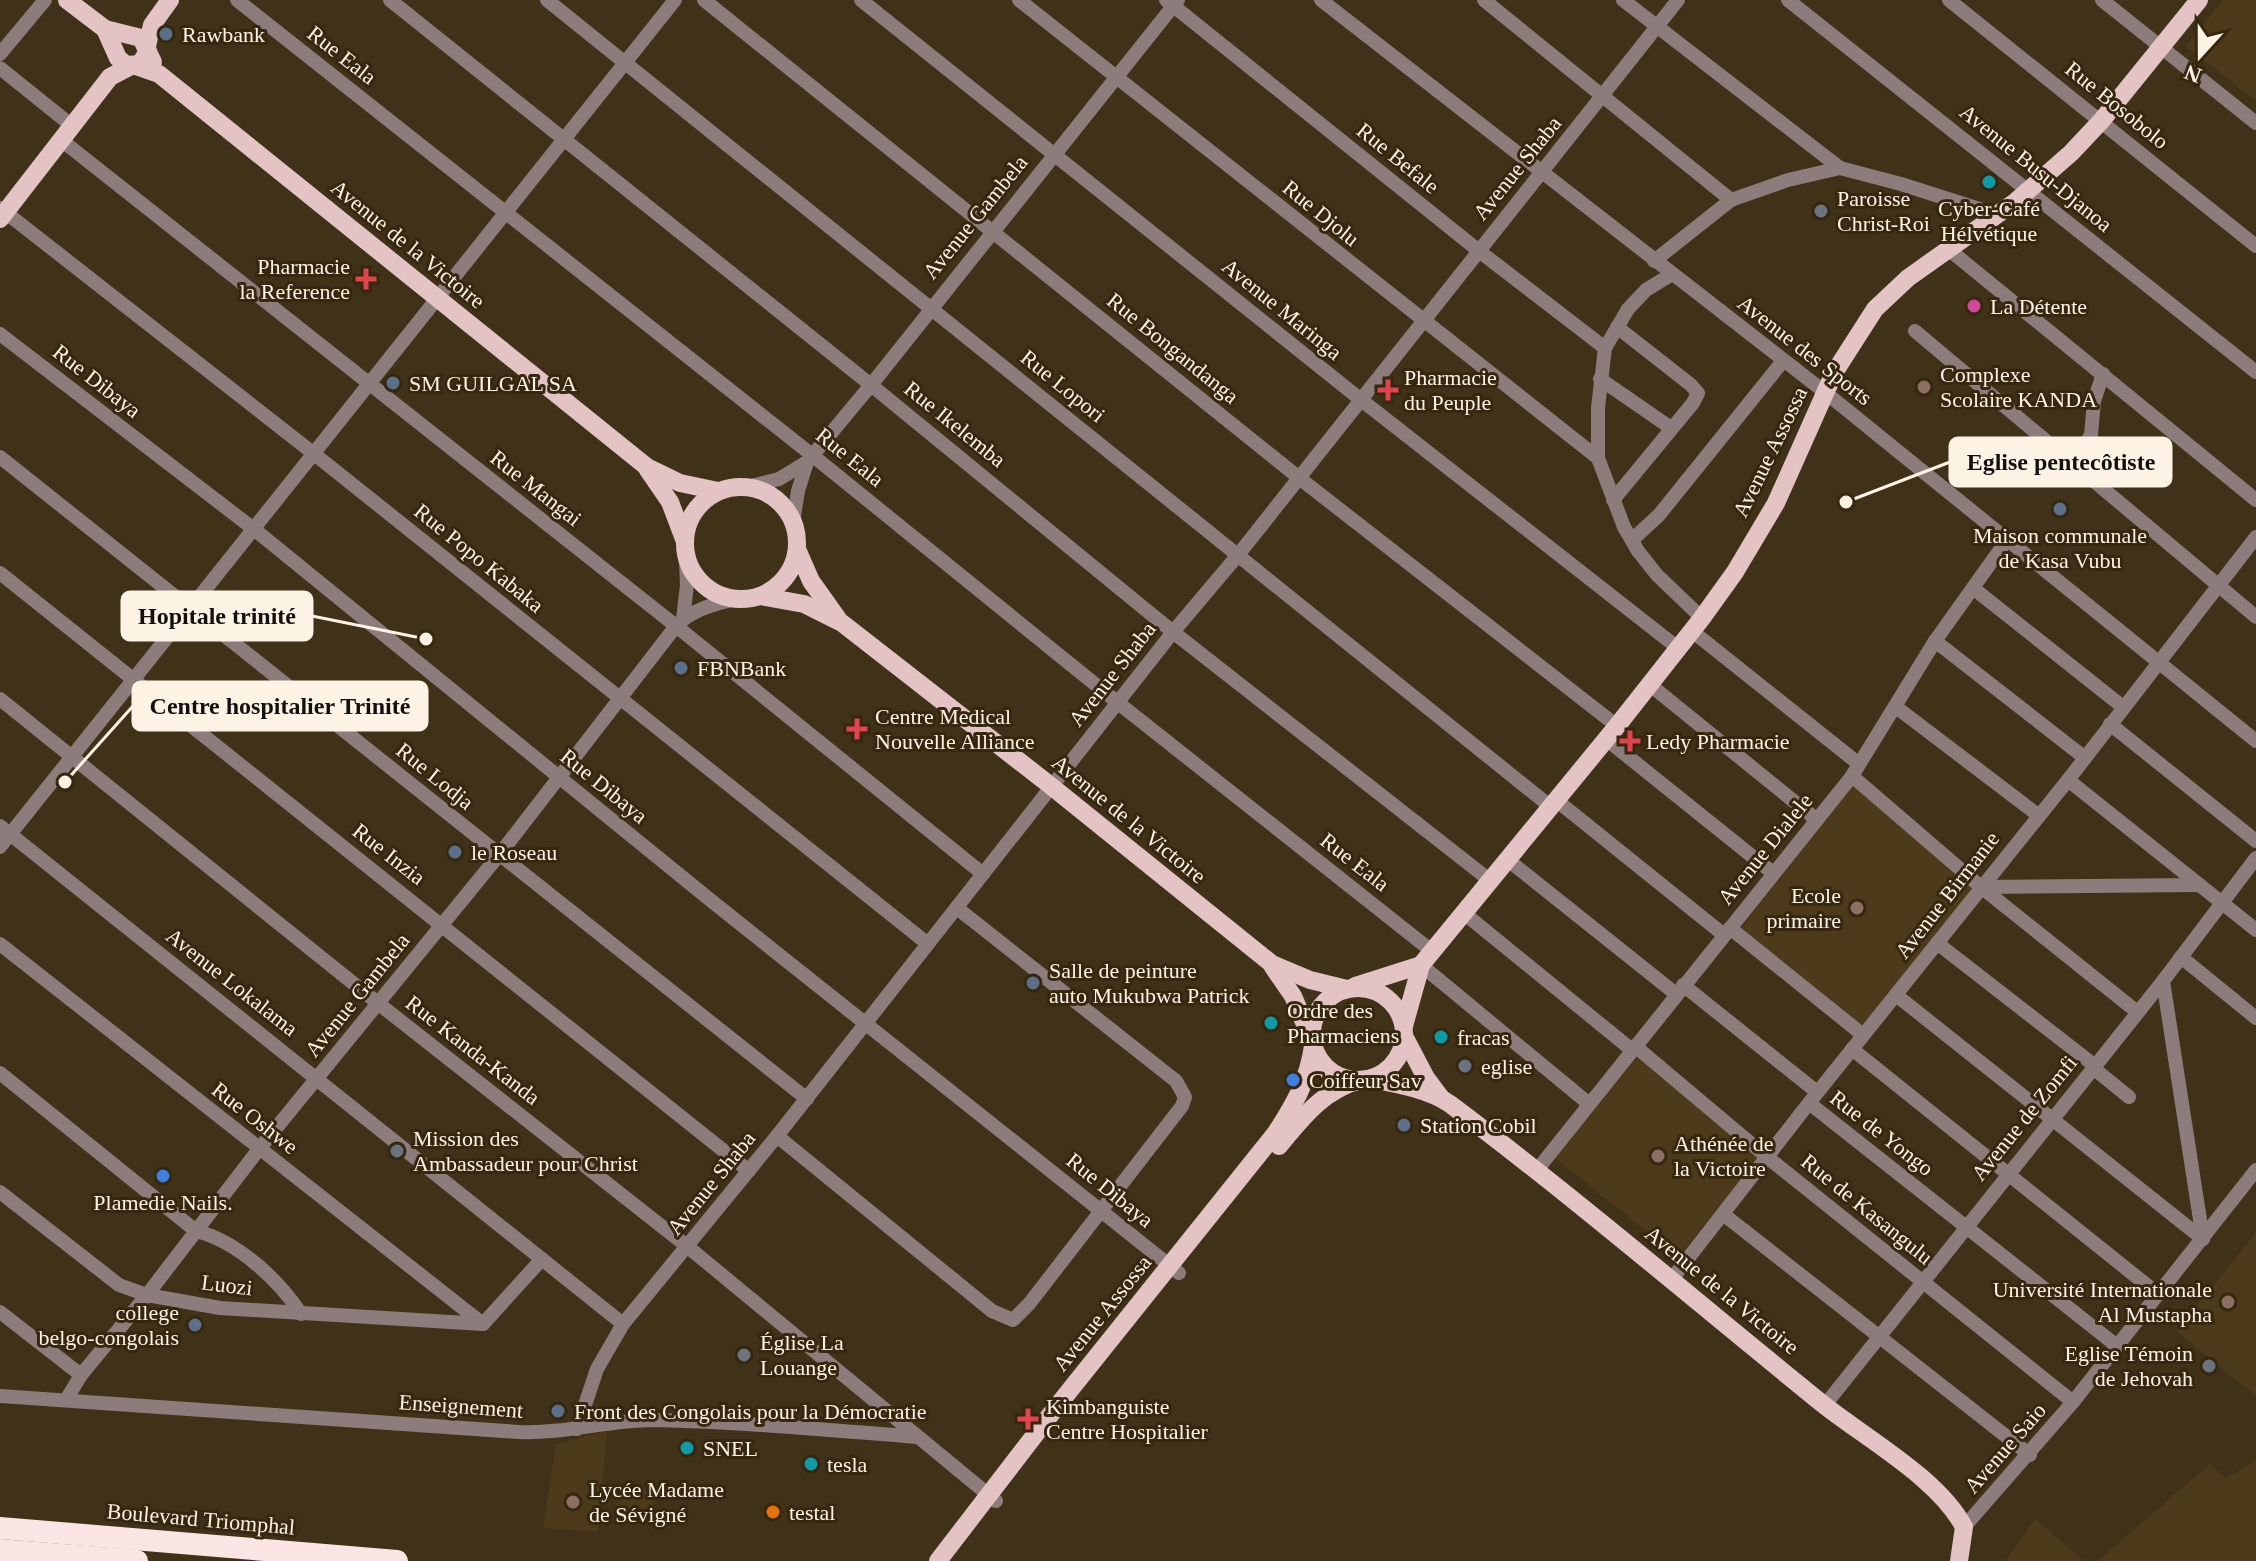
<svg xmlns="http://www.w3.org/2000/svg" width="2256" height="1561" font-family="'Times New Roman',serif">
<rect width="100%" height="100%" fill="#403119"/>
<g fill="#4d3a1b">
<polygon points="2223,0 2256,0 2256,101 2186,46"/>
<polygon points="1855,782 1974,888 1862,1027 1740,929"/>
<polygon points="1640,1054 1761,1154 1679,1257 1555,1158"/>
<polygon points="2256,1233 2256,1396 2176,1331"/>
<polygon points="607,1431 598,1532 543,1528 556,1444"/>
<polygon points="2256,1460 2256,1561 2097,1561 2210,1464 2226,1478"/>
<polygon points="619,1487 656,1491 654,1515 617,1511"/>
<polygon points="2036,1518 2036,1519 2084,1561 2005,1561"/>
</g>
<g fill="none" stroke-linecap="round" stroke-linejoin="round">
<g stroke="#8c7c7c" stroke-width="14">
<polyline points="237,0 812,455 1117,702 1433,952"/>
<polyline points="390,0 871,385 1173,632 1492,882"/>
<polyline points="547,0 1551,807"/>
<polyline points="704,0 1298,477 1617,726"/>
<polyline points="861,0 1360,399 1678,648"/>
<polyline points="1019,0 1598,458"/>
<polyline points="1166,0 1479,251 1605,348"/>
<polyline points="1321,0 1826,393 2256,741"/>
<polyline points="1484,0 1731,200"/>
<polyline points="1623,0 1840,168"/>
<polyline points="1788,0 2256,372"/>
<polyline points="1949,0 2256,246"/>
<polyline points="2102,0 2256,123"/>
<polyline points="0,54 45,0"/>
<polyline points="0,68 71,125"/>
<polyline points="60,139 676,626 983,874"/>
<polyline points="0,208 313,453 928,944"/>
<polyline points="1947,248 2256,500"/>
<polyline points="1654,261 1731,200 1788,180 1840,168 1901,184 1998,215"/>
<polyline points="1672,274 1646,290 1628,309 1605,348 1598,408 1598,458 1624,527 1638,551 1657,575 1702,618"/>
<polyline points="1915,331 2256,617"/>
<polyline points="0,334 255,530 714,903 1179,1273"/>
<polyline points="1600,379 1671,428"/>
<polyline points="0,457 807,1099"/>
<polyline points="2073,464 2091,435 2094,401 2103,374"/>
<polyline points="747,487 779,479 807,462 871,385 1178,0"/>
<polyline points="1613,500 1693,403 1698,393 1691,385 1617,327"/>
<polyline points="793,522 798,491 807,462"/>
<polyline points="1632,540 1659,515 1783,361"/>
<polyline points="0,573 749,1171"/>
<polyline points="1973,588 2123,707"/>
<polyline points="683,619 687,585 686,559"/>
<polyline points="1692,631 1859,764"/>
<polyline points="1935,641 2085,758"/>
<polyline points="1649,684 1817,820"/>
<polyline points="0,699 379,1004 688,1247 996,1501"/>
<polyline points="1896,707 2038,815"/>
<polyline points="2110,724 2256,841"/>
<polyline points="1606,739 1773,873"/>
<polyline points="1852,776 1981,887 2136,1011"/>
<polyline points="2068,780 2256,930"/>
<polyline points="1556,800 1724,935"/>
<polyline points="0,826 623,1324"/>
<polyline points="0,847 675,0"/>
<polyline points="1508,860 1676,994"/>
<polyline points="1981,887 2200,885"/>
<polyline points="1465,914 1632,1050"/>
<polyline points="1730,928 1863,1035"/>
<polyline points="1937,943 2094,1065"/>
<polyline points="0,944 483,1324"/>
<polyline points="2181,957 2256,1018"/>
<polyline points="1421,965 1588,1103"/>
<polyline points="2163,981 2203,1239"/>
<polyline points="1683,985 1817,1092"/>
<polyline points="1896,995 2203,1239"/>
<polyline points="1635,1046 1767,1157 2073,1402"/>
<polyline points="1852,1049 2158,1294"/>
<polyline points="2092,1067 2129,1097"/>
<path d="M 0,1073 L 196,1231 C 237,1241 279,1280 301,1314"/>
<polyline points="1809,1103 2117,1346"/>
<polyline points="777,1136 992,1311 1013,1320 1029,1304 1182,1106 1185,1097 1176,1081 957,908"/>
<polyline points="1537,1170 1852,776 1935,641 2007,540"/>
<polyline points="0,1192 119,1285 147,1295 220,1308 483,1324"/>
<polyline points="1723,1214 2030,1455"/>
<polyline points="1672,1279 1809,1103 2068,780 2256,537"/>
<polyline points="0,1312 81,1375"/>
<polyline points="483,1324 542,1259"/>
<path d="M 0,1396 L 519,1432 C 565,1434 608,1420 654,1420 C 741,1422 830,1430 917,1437"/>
<path d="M 66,1400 L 81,1375 L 147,1295 L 259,1149 L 499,855 L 676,626 C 691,610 715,603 737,599"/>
<polyline points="1825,1405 2163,981 2256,858"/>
<polyline points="577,1429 597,1369 623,1324 777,1136 1173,632 1238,555 1678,0"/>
<polyline points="1964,1527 2073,1402 2256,1170"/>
</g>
<g stroke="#e3c3c4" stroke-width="18">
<polyline points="67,0 105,29 118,58 126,65 140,64 148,51"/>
<polyline points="105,29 141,38 153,62"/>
<polyline points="147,46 152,25 170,0"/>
<polyline points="136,66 159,74 647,467 680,483 718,491"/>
<polyline points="0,219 110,77 131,66"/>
<polyline points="648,470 670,502 684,539"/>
<circle cx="741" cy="543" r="56"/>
<polyline points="797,549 811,581 838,619"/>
<polyline points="760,596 804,604 842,623 1051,786 1272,964 1310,980 1347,989"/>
<polyline points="1273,967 1293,996 1310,1036"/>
<polyline points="1355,986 1421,965"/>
<circle cx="1358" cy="1034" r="46"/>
<polyline points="1404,1026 1421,965 1617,726 1702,618 1735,572 1776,503 1834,373 1875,309 1908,278 2015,202 2071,153 2102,120 2199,0"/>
<polyline points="1404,1036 1426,1078 1441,1098"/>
<path d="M 1371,1079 C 1397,1084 1427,1089 1450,1104 C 1578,1200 1699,1304 1824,1405 C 1867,1439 1939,1479 1964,1527 L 1959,1561"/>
<path d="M 1279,1146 C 1302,1118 1325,1088 1362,1080"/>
<path d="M 938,1561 L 1054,1410 L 1275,1134 C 1294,1105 1308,1081 1313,1046"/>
</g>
<g stroke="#fbe4e4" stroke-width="22">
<polyline points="0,1528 397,1561"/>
<polyline points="0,1550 137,1561"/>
</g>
</g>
<g fill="#5c6f8a" stroke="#36270f" stroke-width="3">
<circle cx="166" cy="34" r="8"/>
<circle cx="393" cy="383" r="8"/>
<circle cx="2060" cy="509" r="8"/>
<circle cx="681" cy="668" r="8"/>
<circle cx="455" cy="852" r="8"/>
<circle cx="1033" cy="983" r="8"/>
<circle cx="1404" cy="1125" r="8"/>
<circle cx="195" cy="1325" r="8"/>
<circle cx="558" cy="1411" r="8"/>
</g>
<g fill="#0f9aa8" stroke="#36270f" stroke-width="3">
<circle cx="1989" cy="182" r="8"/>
<circle cx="1271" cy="1023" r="8"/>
<circle cx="1441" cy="1037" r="8"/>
<circle cx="687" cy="1448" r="8"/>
<circle cx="811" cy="1464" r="8"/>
</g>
<g fill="#6b7280" stroke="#36270f" stroke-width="3">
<circle cx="1821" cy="211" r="8"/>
<circle cx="1465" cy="1066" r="8"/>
<circle cx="397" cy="1151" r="8"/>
<circle cx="744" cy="1355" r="8"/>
<circle cx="2209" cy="1366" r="8"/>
</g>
<g fill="#e0444e" stroke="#36270f" stroke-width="3">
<path d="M362 267h8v8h8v8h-8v8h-8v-8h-8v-8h8z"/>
<path d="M1384 378h8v8h8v8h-8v8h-8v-8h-8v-8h8z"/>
<path d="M853 717h8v8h8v8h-8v8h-8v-8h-8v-8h8z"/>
<path d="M1626 729h8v8h8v8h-8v8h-8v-8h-8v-8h8z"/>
<path d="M1024 1407h8v8h8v8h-8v8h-8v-8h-8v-8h8z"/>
</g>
<circle fill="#d1479c" stroke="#36270f" stroke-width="3" cx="1974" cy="306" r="8"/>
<g fill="#8d6e63" stroke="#36270f" stroke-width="3">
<circle cx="1924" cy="387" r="8"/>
<circle cx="1857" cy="908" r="8"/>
<circle cx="1658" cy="1156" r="8"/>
<circle cx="2228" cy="1302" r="8"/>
<circle cx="573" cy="1502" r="8"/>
</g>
<g fill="#3f7fe0" stroke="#36270f" stroke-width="3">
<circle cx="1293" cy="1080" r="8"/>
<circle cx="163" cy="1176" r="8"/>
</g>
<circle fill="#e8710a" stroke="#36270f" stroke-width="3" cx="773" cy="1512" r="8"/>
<g text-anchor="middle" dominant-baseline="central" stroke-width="6" stroke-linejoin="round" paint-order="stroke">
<g font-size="22" fill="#fdf3e5" stroke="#36270f" text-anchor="start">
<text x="182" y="34">Rawbank</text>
<text x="1837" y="198">Paroisse<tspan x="1837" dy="25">Christ-Roi</tspan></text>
<text x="1989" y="208" text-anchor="middle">Cyber-Café<tspan x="1989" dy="25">Hélvétique</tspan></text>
<text x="350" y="266" text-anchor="end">Pharmacie<tspan x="350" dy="25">la Reference</tspan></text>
<text x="1990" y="306">La Détente</text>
<text x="1940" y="374">Complexe<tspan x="1940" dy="25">Scolaire KANDA</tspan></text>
<text x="1404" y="377">Pharmacie<tspan x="1404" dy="25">du Peuple</tspan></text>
<text x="409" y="383">SM GUILGAL SA</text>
<text x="2060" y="535" text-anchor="middle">Maison communale<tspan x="2060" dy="25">de Kasa Vubu</tspan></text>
<text x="697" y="668">FBNBank</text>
<text x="875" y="716">Centre Medical<tspan x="875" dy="25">Nouvelle Alliance</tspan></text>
<text x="1646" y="741">Ledy Pharmacie</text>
<text x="471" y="852">le Roseau</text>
<text x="1841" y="895" text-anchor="end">Ecole<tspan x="1841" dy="25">primaire</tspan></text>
<text x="1049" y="970">Salle de peinture<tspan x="1049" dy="25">auto Mukubwa Patrick</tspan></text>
<text x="1287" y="1010">Ordre des<tspan x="1287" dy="25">Pharmaciens</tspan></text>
<text x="1457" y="1037">fracas</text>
<text x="1481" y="1066">eglise</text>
<text x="1309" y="1080">Coiffeur Sav</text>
<text x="1420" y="1125">Station Cobil</text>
<text x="413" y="1138">Mission des<tspan x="413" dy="25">Ambassadeur pour Christ</tspan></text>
<text x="1674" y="1143">Athénée de<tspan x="1674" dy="25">la Victoire</tspan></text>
<text x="163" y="1202" text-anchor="middle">Plamedie Nails.</text>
<text x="2212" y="1289" text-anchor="end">Université Internationale<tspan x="2212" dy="25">Al Mustapha</tspan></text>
<text x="179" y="1312" text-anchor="end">college<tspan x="179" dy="25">belgo-congolais</tspan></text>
<text x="760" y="1342">Église La<tspan x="760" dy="25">Louange</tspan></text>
<text x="2193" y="1353" text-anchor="end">Eglise Témoin<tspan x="2193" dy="25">de Jehovah</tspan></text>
<text x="1046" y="1406">Kimbanguiste<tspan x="1046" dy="25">Centre Hospitalier</tspan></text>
<text x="574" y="1411">Front des Congolais pour la Démocratie</text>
<text x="703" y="1448">SNEL</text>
<text x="827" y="1464">tesla</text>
<text x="589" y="1489">Lycée Madame<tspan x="589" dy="25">de Sévigné</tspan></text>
<text x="789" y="1512">testal</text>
</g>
<g font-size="22" fill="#fdf3e5" stroke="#36270f">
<text transform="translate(342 55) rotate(38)">Rue Eala</text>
<text transform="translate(2117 105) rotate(39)">Rue Bosobolo</text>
<text transform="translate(1398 158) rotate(39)">Rue Befale</text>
<text transform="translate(1517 168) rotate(-51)">Avenue Shaba</text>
<text transform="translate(2036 168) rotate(39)">Avenue Busu-Djanoa</text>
<text transform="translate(1321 213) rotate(39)">Rue Djolu</text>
<text transform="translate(975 217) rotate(-51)">Avenue Gambela</text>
<text transform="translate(408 244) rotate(39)">Avenue de la Victoire</text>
<text transform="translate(1282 309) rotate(39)">Avenue Maringa</text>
<text transform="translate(1173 348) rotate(39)">Rue Bongandanga</text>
<text transform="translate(1805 350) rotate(38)">Avenue des Sports</text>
<text transform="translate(97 381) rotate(38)">Rue Dibaya</text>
<text transform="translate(1063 386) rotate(39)">Rue Lopori</text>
<text transform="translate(955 424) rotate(39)">Rue Ikelemba</text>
<text transform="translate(1770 452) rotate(-64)">Avenue Assossa</text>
<text transform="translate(850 457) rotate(39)">Rue Eala</text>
<text transform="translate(536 488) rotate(38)">Rue Mangai</text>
<text transform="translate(479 558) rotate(39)">Rue Popo Kabaka</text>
<text transform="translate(1112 674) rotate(-52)">Avenue Shaba</text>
<text transform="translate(435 776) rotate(39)">Rue Lodja</text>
<text transform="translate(604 786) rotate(39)">Rue Dibaya</text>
<text transform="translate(1129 819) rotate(39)">Avenue de la Victoire</text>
<text transform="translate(1765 849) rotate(-51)">Avenue Dialele</text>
<text transform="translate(389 854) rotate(38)">Rue Inzia</text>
<text transform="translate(1355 862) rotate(38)">Rue Eala</text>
<text transform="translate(1947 895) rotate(-52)">Avenue Birmanie</text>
<text transform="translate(232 982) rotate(38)">Avenue Lokalama</text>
<text transform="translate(357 995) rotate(-51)">Avenue Gambela</text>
<text transform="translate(473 1050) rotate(38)">Rue Kanda-Kanda</text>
<text transform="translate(255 1118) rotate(38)">Rue Oshwe</text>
<text transform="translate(2024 1118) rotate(-51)">Avenue de Zomfi</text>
<text transform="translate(1882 1133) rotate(38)">Rue de Yongo</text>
<text transform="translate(711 1183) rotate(-51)">Avenue Shaba</text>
<text transform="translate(1110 1190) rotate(39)">Rue Dibaya</text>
<text transform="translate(1867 1209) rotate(39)">Rue de Kasangulu</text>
<text transform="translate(227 1285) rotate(7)">Luozi</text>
<text transform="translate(1722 1290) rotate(39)">Avenue de la Victoire</text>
<text transform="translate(1102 1313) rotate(-51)">Avenue Assossa</text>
<text transform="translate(461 1406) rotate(4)">Enseignement</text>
<text transform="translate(2005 1448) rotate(-49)">Avenue Saio</text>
<text transform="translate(201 1519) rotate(5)">Boulevard Triomphal</text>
</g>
</g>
<path fill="none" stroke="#fdf3e5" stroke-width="3" d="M1846 502L1950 462M426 639L312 616M65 782L133 706"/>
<g fill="#fdf3e5" stroke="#36270f" stroke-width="3">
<circle cx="1846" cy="502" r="8"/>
<circle cx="426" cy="639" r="8"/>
<circle cx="65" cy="782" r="8"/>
</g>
<g fill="#fdf3e5" stroke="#fdf3e5" stroke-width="3">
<rect x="1950" y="438" width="221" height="48" rx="8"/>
<rect x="122" y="592" width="190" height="48" rx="8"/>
<rect x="133" y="682" width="294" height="48" rx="8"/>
</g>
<g font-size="24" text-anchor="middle" font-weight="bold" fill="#111">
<text x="2061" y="470">Eglise pentecôtiste</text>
<text x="217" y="624">Hopitale trinité</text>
<text x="280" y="714">Centre hospitalier Trinité</text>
</g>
<g transform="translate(2200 56) rotate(201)" stroke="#36270f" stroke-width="6" paint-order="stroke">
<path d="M0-6L14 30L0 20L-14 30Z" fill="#fdf3e5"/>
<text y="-12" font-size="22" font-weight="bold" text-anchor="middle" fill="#fdf3e5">N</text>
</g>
</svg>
